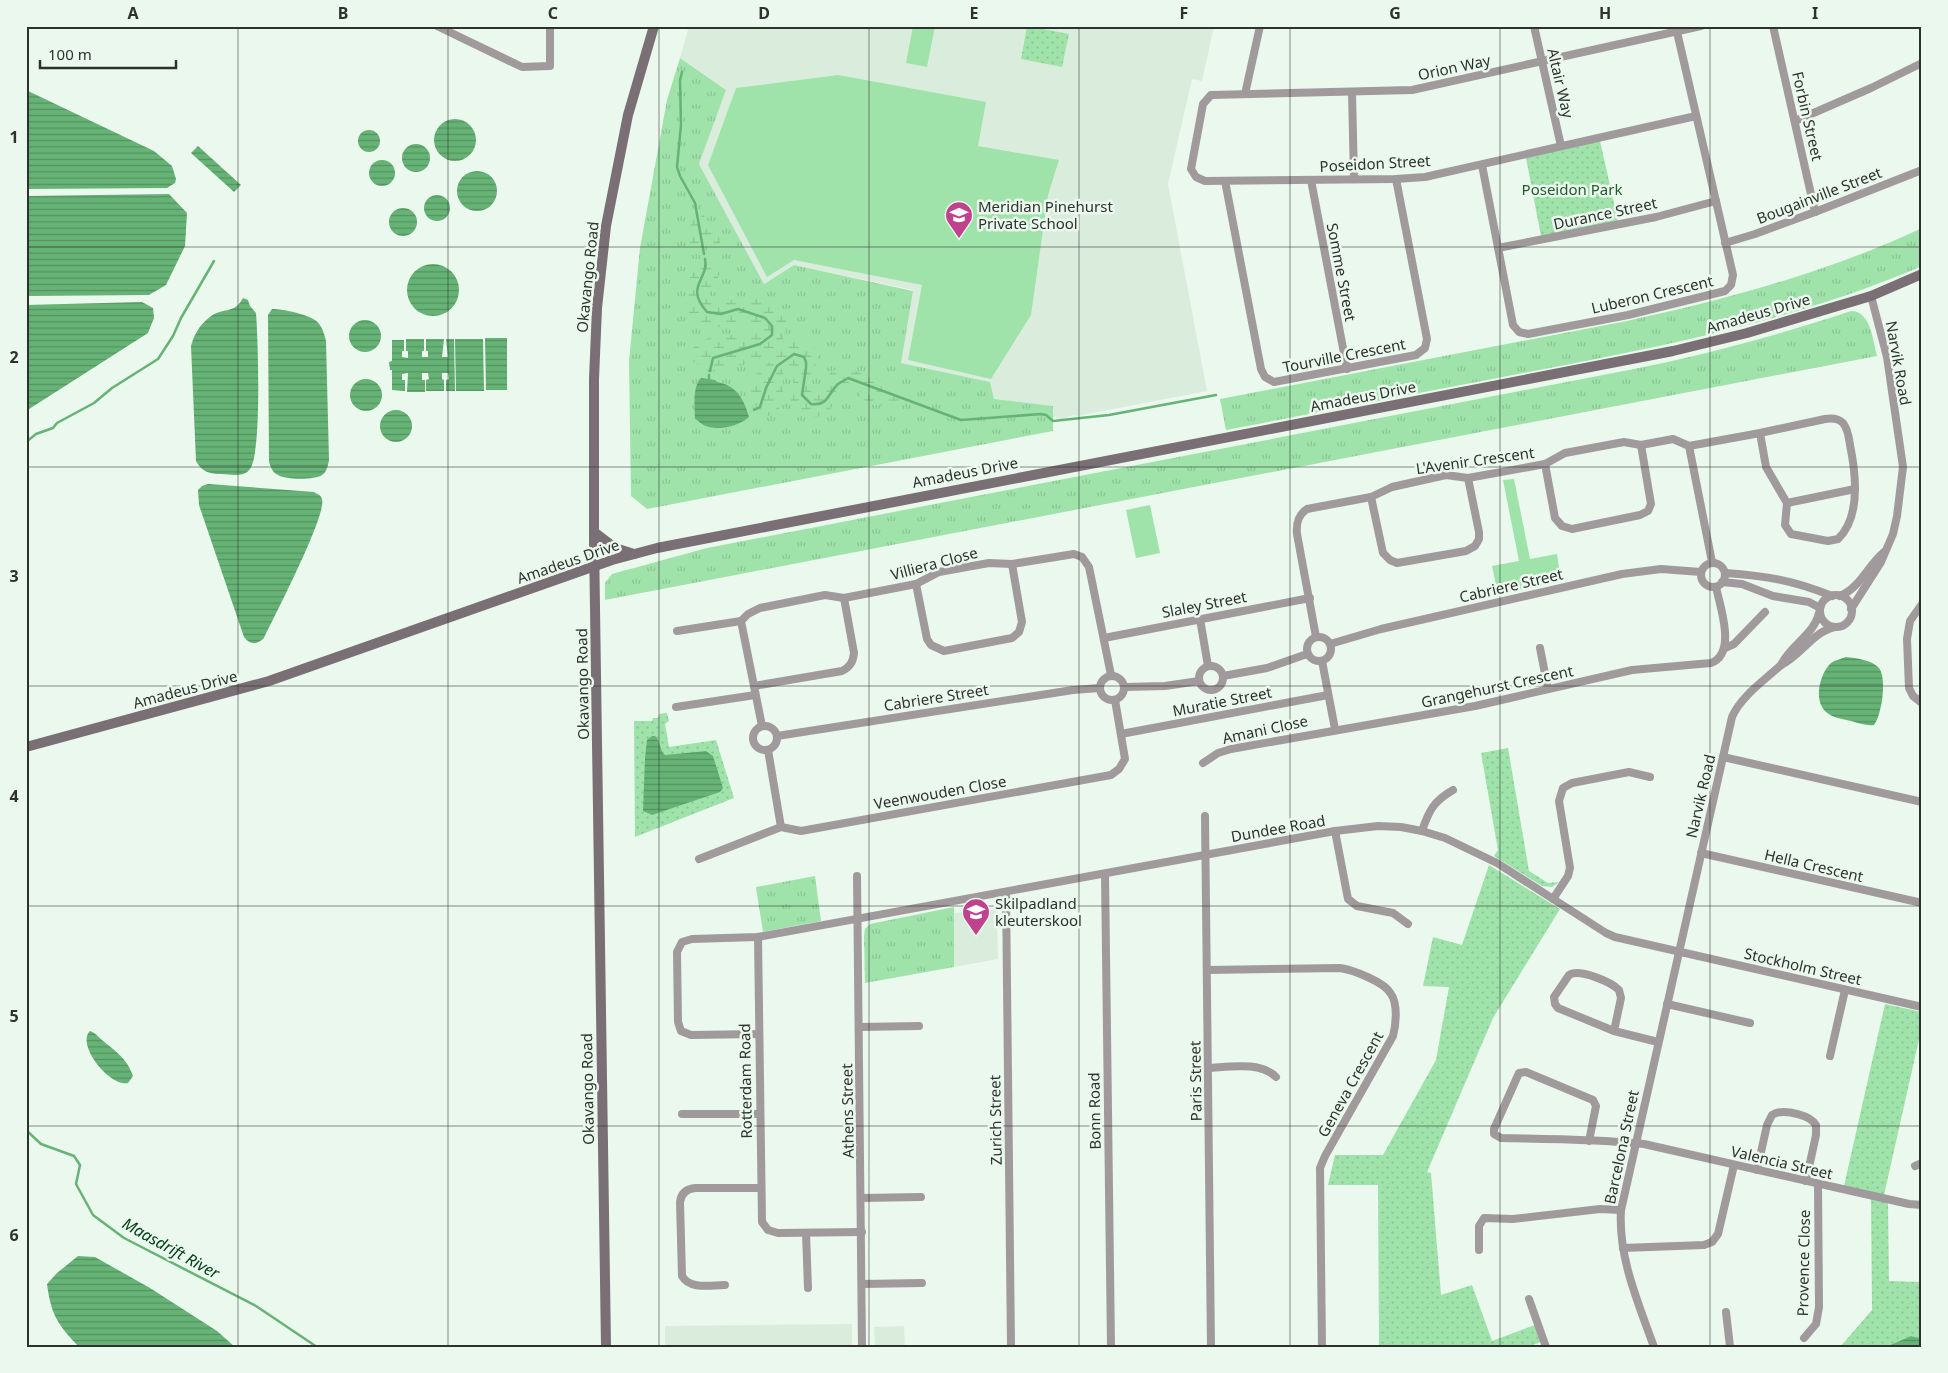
<svg xmlns="http://www.w3.org/2000/svg" width="1948" height="1373" font-family="'Noto Sans',sans-serif">
<defs>
<pattern id="grass-tufts" width="24" height="20" patternUnits="userSpaceOnUse" patternTransform="scale(1.25)"><rect width="24" height="20" fill="#9fe3ab"/><path d="M3 7l-1-3M5 7V3M7 7l1-3M15 17l-1-3M17 17v-4M19 17l1-3" fill="none" stroke="#89c393"/></pattern>
<pattern id="wetland-marsh" width="20" height="14" patternUnits="userSpaceOnUse" patternTransform="scale(1.25)"><rect width="20" height="14" fill="#9fe3ab"/><path d="M1 5h8M5 5V1M11 12h8M15 12V8" fill="none" stroke="#89c393"/></pattern>
<pattern id="park-dots" width="8" height="8" patternUnits="userSpaceOnUse" patternTransform="scale(1.25)"><rect width="8" height="8" fill="#9fe3ab"/><path d="M2 2h.1M6 6h.1" fill="none" stroke="#89c393" stroke-width="1.8" stroke-linecap="round"/></pattern>
<pattern id="water-rules" width="6" height="5" patternUnits="userSpaceOnUse" patternTransform="scale(1.25)"><rect width="6" height="5" fill="#66b376"/><path d="M0 2.5h6" fill="none" stroke="#549261"/></pattern>
</defs>
<rect width="100%" height="100%" fill="#ebf8ed"/>
<g fill="#daeddd">
<polygon points="689,26 1214,26 1202,81 1192,79 1168,184 1207,391 1077,416 1073,415 1063,419 1053,417 1053,406 994,399 990,382 900,363 913,290 794,265 764,284 699,164 726,90 680,58"/>
<polygon points="997,909 998,959 954,967 954,913"/>
<polygon points="852,1324 852,1347 665,1347 665,1326"/>
<polygon points="904,1326 905,1347 875,1347 874,1327"/>
</g>
<g fill="url(#grass-tufts)">
<polygon points="680,58 726,90 699,164 764,284 794,265 913,291 901,363 990,382 994,399 1053,406 1053,431 647,509 631,496 629,361 640,248 667,100"/>
<path d="M 1922,228 L 1922,266 C 1799,319 1669,345 1539,370 C 1435,390 1330,410 1226,430 L 1220,399 L 1627,321 C 1728,299 1828,272 1922,228 Z"/>
<path d="M 1851,311 C 1871,311 1873,341 1877,356 L 605,600 L 605,583 L 612,574 L 707,548 L 1634,369 C 1708,354 1779,335 1851,311 Z"/>
<polygon points="815,876 821,921 763,932 756,887"/>
<polygon points="954,907 954,967 865,983 864,936 865,929 870,924"/>
</g>
<g fill="url(#wetland-marsh)">
<path d="M 702,213 L 719,235 L 720,243 C 713,250 700,253 691,250 C 688,238 690,226 693,215 Z"/>
<path d="M 701,259 L 711,259 C 729,269 715,281 708,292 C 719,310 734,296 751,297 C 756,297 780,312 786,316 C 786,323 787,333 783,339 C 772,357 733,371 713,370 C 706,370 700,366 694,363 L 691,353 L 697,341 L 722,335 L 747,335 L 751,332 L 750,325 L 738,322 L 721,327 L 701,326 C 697,322 690,316 688,311 C 681,296 691,270 701,259 Z"/>
<path d="M 797,340 L 811,343 L 819,353 C 817,365 804,388 821,390 L 828,375 L 834,370 L 846,367 L 898,388 L 900,394 L 899,403 C 885,407 870,407 860,396 L 860,389 L 854,384 C 849,385 843,385 840,390 C 835,396 834,405 829,411 C 818,422 794,418 791,401 C 789,390 796,381 793,370 L 787,369 L 782,375 C 784,396 786,415 761,417 C 755,412 753,409 751,401 C 743,378 761,371 775,357 C 783,350 787,344 797,340 Z"/>
</g>
<g fill="url(#park-dots)">
<polygon points="1027,26 1069,34 1062,67 1021,59"/>
<polygon points="1600,141 1618,221 1541,236 1526,158"/>
<polygon points="667,713 669,721 665,724 669,747 716,740 734,798 635,837 634,721 652,721 653,718 658,718 659,714"/>
<polygon points="1508,748 1529,871 1548,883 1559,882 1552,887 1542,886 1494,856 1498,850 1481,753"/>
<polygon points="1489,865 1560,909 1493,1018 1427,1172 1431,1173 1441,1295 1472,1285 1492,1341 1535,1325 1541,1342 1528,1347 1379,1347 1378,1185 1328,1185 1335,1155 1383,1155 1436,1060 1449,987 1423,986 1433,937 1462,945"/>
<polygon points="1885,1004 1922,1012 1922,1026 1884,1195 1844,1186"/>
<polygon points="1871,1199 1888,1203 1889,1281 1922,1282 1922,1347 1840,1347 1872,1310"/>
</g>
<g fill="#9fe3ab">
<polygon points="913,26 935,26 927,67 906,63"/>
<polygon points="838,75 986,102 978,146 1059,160 1048,195 1031,315 991,379 908,360 922,285 794,260 767,277 708,165 736,88"/>
<polygon points="1514,479 1530,559 1557,554 1561,581 1498,595 1492,566 1519,561 1503,480"/>
<polygon points="1150,505 1160,553 1136,558 1126,510"/>
</g>
<g fill="url(#water-rules)">
<polygon points="26,90 154,151 172,166 176,179 175,183 167,188 26,189"/>
<circle cx="455" cy="140" r="21"/>
<circle cx="369" cy="141" r="11"/>
<circle cx="416" cy="158" r="14"/>
<polygon points="198,146 241,185 234,192 191,153"/>
<circle cx="382" cy="173" r="13"/>
<circle cx="477" cy="191" r="20"/>
<polygon points="169,194 187,213 185,246 166,285 149,295 26,296 26,196"/>
<circle cx="437" cy="208" r="13"/>
<circle cx="403" cy="222" r="14"/>
<circle cx="433" cy="290" r="26"/>
<path d="M 243,298 L 248,300 L 250,306 L 256,313 C 258,338 262,454 250,469 C 244,478 230,474 221,474 C 210,474 202,472 196,461 L 191,346 C 194,335 200,324 210,317 C 222,307 234,315 243,298 Z"/>
<polygon points="142,302 153,308 154,318 148,333 26,411 26,305"/>
<path d="M 272,309 C 283,309 306,314 315,320 C 322,325 324,333 326,341 L 329,460 C 328,465 327,472 322,475 C 315,480 286,480 278,475 C 273,473 271,468 269,462 L 268,315 Z"/>
<circle cx="365" cy="336" r="16"/>
<polygon points="485,338 507,338 507,390 486,390"/>
<polygon points="406,339 424,339 424,351 422,351 422,357 428,357 428,351 426,351 426,339 444,339 442,357 448,357 446,339 454,339 455,391 446,391 446,380 449,379 448,373 442,373 442,379 444,380 444,391 426,391 426,380 429,379 428,373 422,373 422,380 425,380 425,392 407,392 408,373 402,374 402,380 405,380 405,391 392,390 392,370 390,370 389,362 392,361 392,340 404,340 404,351 402,351 402,357 408,358 408,351 406,351"/>
<polygon points="455,339 483,339 484,391 456,391"/>
<path d="M 701,378 L 715,380 L 717,382 C 736,385 744,399 749,417 C 739,426 719,431 706,426 C 702,425 699,421 695,419 C 695,407 692,387 701,378 Z"/>
<circle cx="366" cy="395" r="16"/>
<circle cx="396" cy="426" r="16"/>
<path d="M 208,484 L 314,492 C 317,494 321,495 322,499 C 327,515 274,617 264,638 C 257,645 250,645 244,637 L 199,505 L 198,490 L 202,486 Z"/>
<path d="M 1846,657 C 1856,658 1872,660 1879,668 C 1887,678 1882,715 1874,725 C 1866,726 1859,723 1851,721 C 1842,719 1833,718 1826,712 C 1813,700 1820,673 1831,663 C 1835,660 1841,659 1846,657 Z"/>
<path d="M 652,736 L 655,736 C 661,741 659,750 665,755 L 706,751 L 713,756 L 723,788 L 720,792 L 652,815 L 643,811 L 645,758 L 647,740 Z"/>
<path d="M 90,1031 C 96,1033 97,1036 102,1040 C 115,1051 127,1058 133,1076 L 128,1083 C 109,1087 76,1044 90,1031 Z"/>
<path d="M 78,1256 L 95,1257 L 150,1288 L 217,1331 L 235,1347 L 79,1347 C 58,1325 51,1315 47,1284 L 57,1273 Z"/>
<polygon points="1911,1336 1918,1338 1922,1337 1922,1347 1886,1347"/>
</g>
<g fill="none" stroke-linecap="round" stroke-linejoin="round">
<g stroke="#66b376" stroke-width="2.5">
<polyline points="682,72 680,80 681,125 677,167 680,176 695,203 704,254"/>
<path d="M 705,259 C 709,280 684,286 707,312 L 721,314 L 738,309 L 765,318 L 772,326 L 772,335 L 760,344 L 713,358 L 710,371"/>
<polyline points="709,382 709,375"/>
<path d="M 754,410 L 760,407 L 766,388 L 777,366 L 794,354 L 804,357 L 806,362 L 806,368 L 802,395 L 811,404 C 829,406 827,394 838,384 C 841,382 845,380 848,378 L 961,420 L 1041,414 L 1046,415 L 1053,421 L 1109,415 L 1216,395"/>
<polyline points="26,442 36,434 53,428 57,423 94,403 112,388 158,359 173,336 181,318 214,261"/>
<polyline points="26,1130 41,1144 74,1156 80,1165 76,1184 93,1215 124,1238 256,1306 317,1347"/>
</g>
<g stroke="#a19a9d" stroke-width="8">
<polyline points="437,26 522,67 550,66 550,26"/>
<polyline points="1534,26 1561,146"/>
<polyline points="1773,26 1815,212"/>
<polyline points="1352,92 1354,179"/>
<polyline points="1245,94 1260,26"/>
<polyline points="1696,116 1425,177 1396,179 1205,181 1196,177 1191,169 1203,104 1211,95 1412,90 1701,26"/>
<polyline points="1795,121 1871,88 1922,63"/>
<polyline points="1482,165 1513,325 1519,332 1528,334 1628,315 1725,291 1731,285 1733,275 1677,32"/>
<polyline points="1311,180 1347,369"/>
<polyline points="1225,181 1261,369 1265,377 1274,382 1416,355 1425,348 1427,339 1396,179"/>
<polyline points="1725,243 1755,234 1815,212 1922,170"/>
<polyline points="1498,248 1656,217 1716,201"/>
<path d="M 1689,446 L 1760,433 L 1825,419 C 1831,418 1838,418 1843,423 C 1848,429 1849,438 1850,445 C 1856,474 1861,517 1838,539 L 1828,541 L 1791,534 L 1785,525 L 1787,503 L 1766,467 L 1760,433"/>
<polyline points="1545,464 1555,518 1562,526 1572,529 1640,515 1648,511 1651,504 1641,445"/>
<polyline points="1371,497 1383,553 1390,560 1397,563 1466,551 1475,546 1479,539 1479,532 1468,478"/>
<polyline points="1787,503 1855,489"/>
<circle cx="1713" cy="575" r="12"/>
<path d="M 1725,573 C 1766,576 1793,580 1832,596"/>
<polyline points="1722,582 1742,584 1773,596 1809,602 1820,608"/>
<polyline points="916,584 927,639 931,645 944,651 1012,638 1019,632 1022,622 1012,564"/>
<circle cx="1836" cy="611" r="16"/>
<path d="M 1840,596 C 1860,588 1868,565 1884,552"/>
<polyline points="1922,604 1910,621 1907,639 1909,688 1913,696 1922,703"/>
<polyline points="1851,609 1881,562 1893,534 1897,516 1903,467 1887,357 1871,296"/>
<polyline points="1200,619 1208,666"/>
<polyline points="741,621 762,726"/>
<polyline points="677,631 741,621 748,614 760,608 825,595 844,598 916,584 939,572 989,563 1012,564 1074,554 1082,557 1089,567 1111,675"/>
<circle cx="1319" cy="649" r="12"/>
<path d="M 1316,637 L 1297,534 C 1296,523 1298,515 1307,509 L 1371,497 L 1392,487 L 1446,475 L 1468,478 L 1545,464 L 1565,453 L 1624,442 L 1641,445 L 1673,439 L 1689,446 L 1712,562"/>
<polyline points="1104,638 1310,598"/>
<polyline points="1330,644 1381,629 1622,574 1661,569 1701,572"/>
<polyline points="1540,648 1548,689"/>
<polyline points="1725,648 1734,644 1765,612"/>
<polyline points="1322,661 1335,729"/>
<path d="M 1781,665 C 1790,645 1814,635 1819,613"/>
<circle cx="1211" cy="678" r="12"/>
<circle cx="1112" cy="688" r="12"/>
<polyline points="1223,676 1267,668 1307,654"/>
<path d="M 754,686 L 842,671 C 850,667 853,662 854,653 L 844,598"/>
<polyline points="1125,687 1165,686 1199,681"/>
<polyline points="676,707 755,695"/>
<circle cx="765" cy="738" r="12"/>
<polyline points="1121,734 1328,695"/>
<polyline points="777,736 1073,690 1100,688"/>
<polyline points="768,750 781,827"/>
<polyline points="1723,757 1922,802"/>
<path d="M 1203,763 L 1218,753 L 1231,749 L 1475,706 L 1632,670 L 1711,663 C 1737,654 1720,606 1716,587"/>
<polyline points="1205,816 1211,1347"/>
<polyline points="1335,831 1348,899 1357,906 1393,913 1408,924"/>
<path d="M 1422,831 C 1429,810 1434,801 1453,790"/>
<polyline points="1701,853 1922,903"/>
<polyline points="699,859 781,827 801,831 1111,775 1119,769 1125,759 1115,700"/>
<polyline points="1105,874 1111,1347"/>
<polyline points="857,876 862,1347"/>
<polyline points="1006,892 1011,1347"/>
<polyline points="1553,899 1568,876 1570,868 1559,801 1563,788 1572,783 1629,772 1650,777"/>
<polyline points="758,937 762,1222 768,1230 778,1233 862,1232"/>
<path d="M 1207,970 L 1340,968 C 1353,970 1385,982 1391,994 C 1398,1004 1396,1025 1393,1036 L 1325,1156 L 1320,1168 L 1322,1347"/>
<polyline points="1667,1004 1750,1023"/>
<polyline points="859,1027 919,1026"/>
<path d="M 1614,1031 L 1621,998 L 1619,990 C 1611,982 1579,968 1569,975 L 1554,997 L 1555,1004 L 1558,1008 L 1614,1031 L 1658,1042"/>
<polyline points="759,1034 691,1035 681,1031 678,1022 677,952 682,942 692,939 758,937 1335,831 1378,826 1401,827 1422,831 1445,838 1497,863 1606,933 1615,937 1922,1007"/>
<polyline points="1830,1056 1845,990"/>
<path d="M 1208,1068 C 1229,1067 1260,1061 1276,1077"/>
<polyline points="682,1114 760,1114"/>
<path d="M 1589,1141 L 1596,1106 L 1593,1100 L 1526,1072 L 1519,1073 L 1494,1129 L 1494,1134 L 1501,1138 C 1548,1139 1597,1139 1644,1144 L 1909,1204 L 1922,1205"/>
<polyline points="1915,1166 1922,1163"/>
<path d="M 1757,1170 L 1767,1125 L 1772,1115 L 1776,1113 C 1787,1110 1810,1115 1816,1125 L 1816,1135 L 1806,1181"/>
<polyline points="861,1198 921,1197"/>
<polyline points="806,1233 808,1288"/>
<polyline points="1623,1248 1704,1245 1712,1242 1718,1234 1734,1165"/>
<polyline points="1479,1250 1479,1226 1484,1218 1513,1219 1600,1209 1621,1210"/>
<polyline points="862,1284 922,1283"/>
<path d="M 725,1285 C 711,1285 690,1290 682,1276 L 680,1202 C 681,1194 686,1189 695,1188 L 761,1188"/>
<polyline points="1529,1299 1546,1347"/>
<polyline points="1726,1312 1730,1347"/>
<polyline points="1804,1338 1816,1324 1819,1307 1818,1184"/>
<path d="M 1654,1347 C 1638,1302 1618,1257 1621,1210 L 1732,717 C 1741,696 1765,680 1781,665 C 1801,656 1812,632 1835,627"/>
</g>
<g stroke="#796f74" stroke-width="10">
<polyline points="594,532 615,548 634,554"/>
<polyline points="26,747 269,681 612,560 657,548 1673,351 1747,333 1871,296 1922,274"/>
<polyline points="606,1347 594,541 594,379 597,308 606,226 628,115 654,26"/>
</g>
</g>
<path fill="none" stroke="#2d322e" stroke-width="1" stroke-opacity="0.55" d="M 238,26 L 238,1347M 448,26 L 448,1347M 659,26 L 659,1347M 869,26 L 869,1347M 1079,26 L 1079,1347M 1290,26 L 1290,1347M 1500,26 L 1500,1347M 1710,26 L 1710,1347M 26,247 L 1922,247M 26,467 L 1922,467M 26,686 L 1922,686M 26,906 L 1922,906M 26,1126 L 1922,1126"/>
<defs>
<g id="school-pin" transform="scale(1.4375)"><path d="M0 17L-7.5 6A9.5 9.5 0 1 1 7.5 6Z" fill="#c0418d" stroke="#ebf8ed"/><path d="M0-5L7-2L0 1L-7-2ZM-4 1L0 2.5L4 1V4Q0 6-4 4Z" fill="#fff"/></g>
</defs>
<g fill-rule="evenodd">
<use href="#school-pin" x="959" y="215"/>
<use href="#school-pin" x="976" y="912"/>
</g>
<g text-anchor="middle" dominant-baseline="central" stroke-width="5" stroke-linejoin="round" paint-order="stroke">
<g font-size="15" fill="#2d322e" stroke="#ebf8ed">
<text transform="translate(1454 67) rotate(-12)">Orion Way</text>
<text transform="translate(1561 83) rotate(77)">Altair Way</text>
<text transform="translate(1808 116) rotate(77)">Forbin Street</text>
<text transform="translate(1375 163) rotate(-3)">Poseidon Street</text>
<text transform="translate(1819 195) rotate(-21)">Bougainville Street</text>
<text transform="translate(1605 213) rotate(-12)">Durance Street</text>
<text transform="translate(1342 272) rotate(79)">Somme Street</text>
<text transform="translate(587 277) rotate(-84)">Okavango Road</text>
<text transform="translate(1652 294) rotate(-13)">Luberon Crescent</text>
<text transform="translate(1758 313) rotate(-16)">Amadeus Drive</text>
<text transform="translate(1344 355) rotate(-11)">Tourville Crescent</text>
<text transform="translate(1899 363) rotate(80)">Narvik Road</text>
<text transform="translate(1363 396) rotate(-11)">Amadeus Drive</text>
<text transform="translate(1475 460) rotate(-8)">L'Avenir Crescent</text>
<text transform="translate(965 472) rotate(-11)">Amadeus Drive</text>
<text transform="translate(568 561) rotate(-19)">Amadeus Drive</text>
<text transform="translate(934 563) rotate(-15)">Villiera Close</text>
<text transform="translate(1511 585) rotate(-13)">Cabriere Street</text>
<text transform="translate(1204 604) rotate(-11)">Slaley Street</text>
<text transform="translate(582 684) rotate(-91)">Okavango Road</text>
<text transform="translate(1497 686) rotate(-12)">Grangehurst Crescent</text>
<text transform="translate(185 689) rotate(-15)">Amadeus Drive</text>
<text transform="translate(936 697) rotate(-9)">Cabriere Street</text>
<text transform="translate(1222 701) rotate(-11)">Muratie Street</text>
<text transform="translate(1265 729) rotate(-12)">Amani Close</text>
<text transform="translate(940 792) rotate(-10)">Veenwouden Close</text>
<text transform="translate(1700 796) rotate(-77)">Narvik Road</text>
<text transform="translate(1278 828) rotate(-10)">Dundee Road</text>
<text transform="translate(1814 865) rotate(13)">Hella Crescent</text>
<text transform="translate(1803 966) rotate(13)">Stockholm Street</text>
<text transform="translate(745 1081) rotate(-91)">Rotterdam Road</text>
<text transform="translate(1195 1081) rotate(-91)">Paris Street</text>
<text transform="translate(1350 1084) rotate(-61)">Geneva Crescent</text>
<text transform="translate(587 1089) rotate(-91)">Okavango Road</text>
<text transform="translate(847 1111) rotate(-91)">Athens Street</text>
<text transform="translate(1094 1111) rotate(-91)">Bonn Road</text>
<text transform="translate(995 1120) rotate(-91)">Zurich Street</text>
<text transform="translate(1621 1147) rotate(-78)">Barcelona Street</text>
<text transform="translate(1782 1162) rotate(13)">Valencia Street</text>
<text transform="translate(1803 1263) rotate(-89)">Provence Close</text>
</g>
<g font-size="15" fill="#225930" stroke="#ebf8ed">
<text x="1572" y="189">Poseidon Park</text>
</g>
<g font-size="15" fill="#2d322e" stroke="#ebf8ed" text-anchor="start">
<text x="978" y="206">Meridian Pinehurst<tspan x="978" dy="17">Private School</tspan></text>
<text x="995" y="903">Skilpadland<tspan x="995" dy="17">kleuterskool</tspan></text>
</g>
<g font-size="16" font-style="italic" fill="#05411a" stroke="#ebf8ed">
<text transform="translate(171 1248) rotate(29)">Maasdrift River</text>
</g>
</g>
<rect width="1948" height="1373" fill="none" stroke="#ebf8ed" stroke-width="55"/>
<path d="M40 60v8h136v-8" fill="none" stroke="#2d322e" stroke-width="2.5"/>
<text x="48" y="60" font-size="15" fill="#2d322e" stroke="#ebf8ed" stroke-width="4" paint-order="stroke">100 m</text>
<rect x="28" y="28" width="1892" height="1318" fill="none" stroke="#2d322e" stroke-width="2"/>
<g font-size="16" text-anchor="middle" font-weight="bold" fill="#2d322e">
<text x="133" y="19">A</text>
<text x="343" y="19">B</text>
<text x="553" y="19">C</text>
<text x="764" y="19">D</text>
<text x="974" y="19">E</text>
<text x="1184" y="19">F</text>
<text x="1395" y="19">G</text>
<text x="1605" y="19">H</text>
<text x="1815" y="19">I</text>
<text x="14" y="143">1</text>
<text x="14" y="363">2</text>
<text x="14" y="582">3</text>
<text x="14" y="802">4</text>
<text x="14" y="1022">5</text>
<text x="14" y="1241">6</text>
</g>
</svg>
